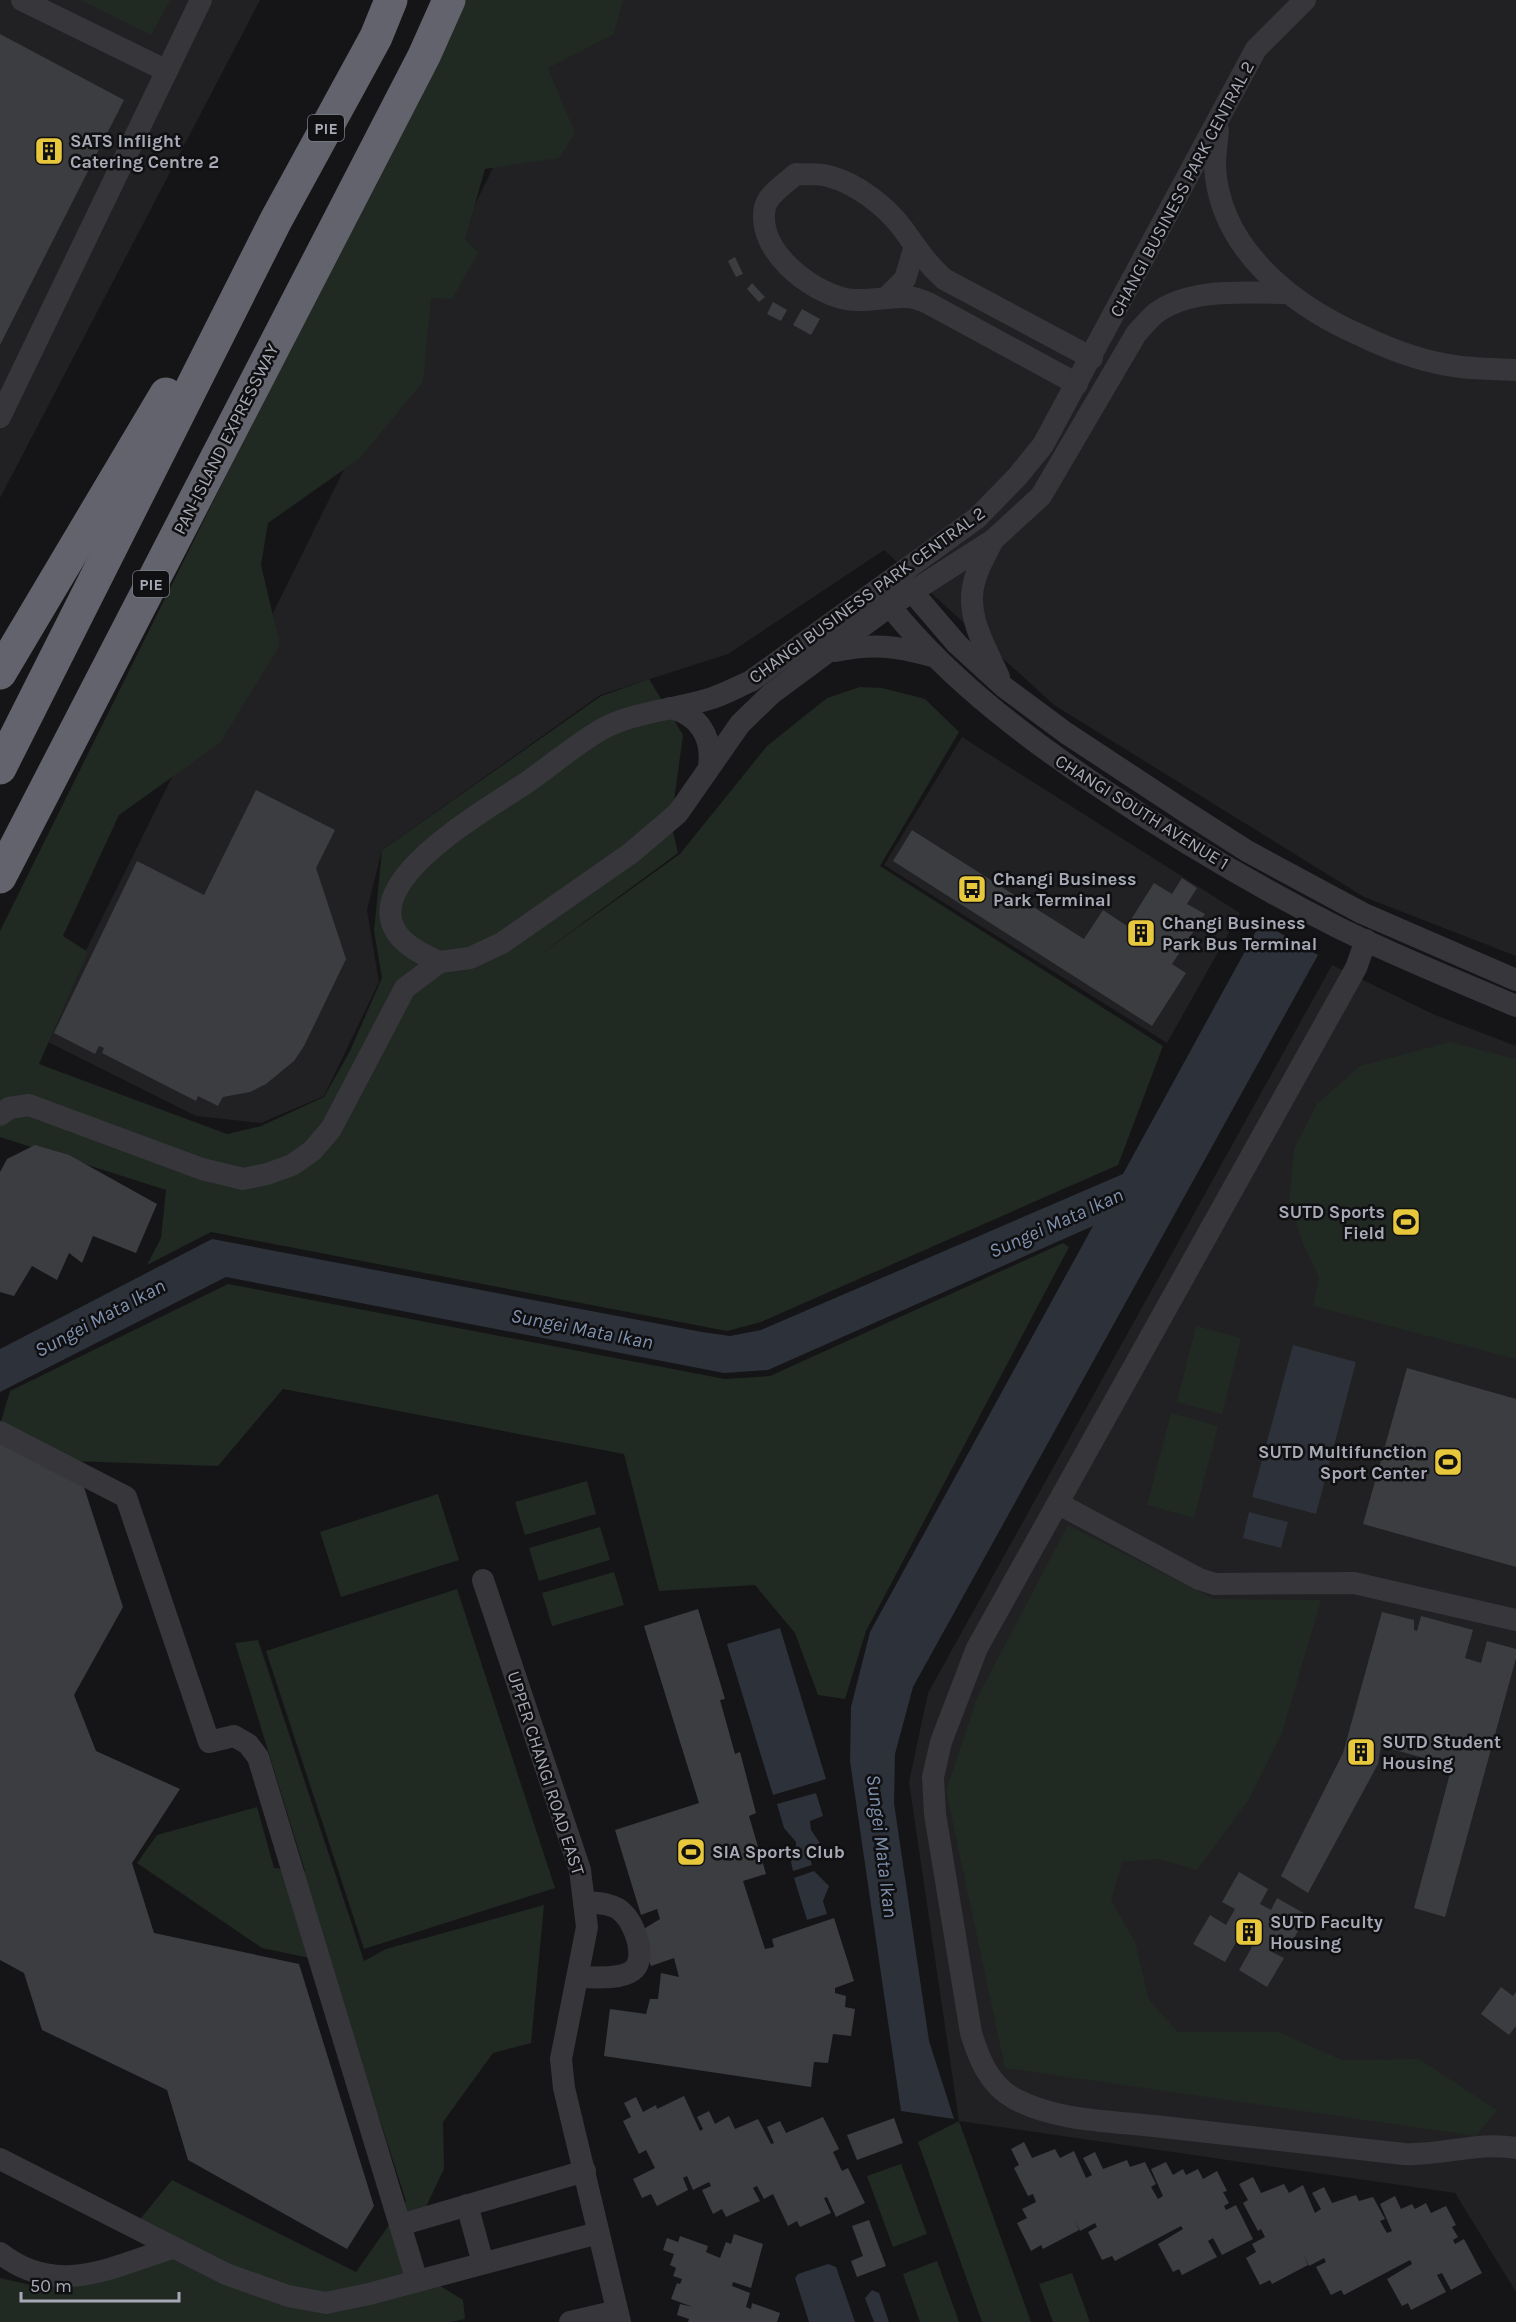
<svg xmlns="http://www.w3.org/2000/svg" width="1516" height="2322" font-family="Karla,sans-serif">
<rect width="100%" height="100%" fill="#151517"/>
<g fill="#212123">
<polygon points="0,0 260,0 0,498"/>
<polygon points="576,0 1516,0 1516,956 1364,897 1054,705 884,550 728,654 600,695 382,850 367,910 379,982 324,1096 261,1123 196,1116 42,1039 183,755 227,706"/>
<polygon points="962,737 1240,913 1167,1043 884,865"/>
<polygon points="1332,965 1435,1015 1516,1046 1516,2292 1455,2193 959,2121 909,1782 928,1693"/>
</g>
<g fill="#212923">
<polygon points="81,0 170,0 151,35"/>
<polygon points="462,0 623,0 614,34 548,68 575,133 559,158 485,169 465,239 478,253 452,299 431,298 423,382 359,459 268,523 261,565 280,645 220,743 119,815 63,936 88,952 39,1064 227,1134 261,1126 324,1097 350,1051 382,978 374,931 382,850 601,696 649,679 683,735 671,823 678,853 538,956 680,854 767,746 827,698 860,687 882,688 925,699 959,732 880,866 1163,1046 1118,1165 761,1322 727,1331 211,1232 147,1265 161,1238 166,1190 0,1137 0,931"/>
<polygon points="1450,1042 1516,1059 1516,1359 1313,1306 1319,1277 1303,1244 1289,1200 1294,1149 1317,1104 1360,1066"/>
<polygon points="1063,1243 1069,1247 866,1631 845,1699 818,1695 795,1633 755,1585 659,1591 624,1454 283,1389 218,1466 70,1461 1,1421 10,1391 228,1284 725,1379 770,1376"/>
<polygon points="1196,1326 1241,1338 1222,1414 1177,1402"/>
<polygon points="1171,1413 1218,1426 1194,1518 1147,1505"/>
<polygon points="587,1481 596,1514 525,1535 515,1502"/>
<polygon points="438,1494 459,1560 341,1597 320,1532"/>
<polygon points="1068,1525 1214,1599 1321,1600 1282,1733 1249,1799 1197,1870 1158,1859 1122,1862 1111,1900 1135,1942 1149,2000 1178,2032 1279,2032 1342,2060 1419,2059 1497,2110 1476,2136 1005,2068 946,1791 977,1698"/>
<polygon points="600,1527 610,1560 539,1581 529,1548"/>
<polygon points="614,1572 624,1605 552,1626 542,1593"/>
<polygon points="457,1589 555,1888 364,1949 266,1651"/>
<polygon points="258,1640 364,1961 386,1949 544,1905 531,2043 493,2053 443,2122 444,2169 400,2261 463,2300 465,2319 451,2322 0,2322 0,2278 44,2288 162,2262 137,2223 172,2180 356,2272 406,2201 329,1962 262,1948 137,1863 157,1835 257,1807 274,1868 305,1871 235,1643"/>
<polygon points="959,2121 1031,2322 982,2322 918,2142"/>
<polygon points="901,2164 927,2234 893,2247 867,2176"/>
<polygon points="937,2261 959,2322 920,2322 903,2274"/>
<polygon points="1072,2273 1090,2322 1053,2322 1039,2284"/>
</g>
<g fill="#2c313a">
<polygon points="1261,922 1318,955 913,1687 895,1754 894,1803 929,2041 954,2119 901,2111 850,1761 851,1707 870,1632 1093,1226 768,1370 724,1373 226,1277 0,1392 0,1349 212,1239 702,1332 730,1336 761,1330 1123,1174"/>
<polygon points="1293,1345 1356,1362 1316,1514 1252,1497"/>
<polygon points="1249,1512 1288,1522 1281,1548 1243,1538"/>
<polygon points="780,1628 826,1779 773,1795 727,1644"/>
<polygon points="816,1793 823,1816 810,1821 811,1830 820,1843 810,1858 812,1865 793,1871 791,1862 796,1850 796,1842 784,1828 777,1804"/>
<polygon points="814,1871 829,1886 823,1901 827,1914 807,1920 794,1878"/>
<polygon points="828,2264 836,2267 855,2322 809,2322 795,2278 798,2274"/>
<polygon points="872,2290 879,2293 889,2322 874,2322 865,2298"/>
</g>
<g fill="#3c3d40">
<polygon points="0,34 124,100 0,345"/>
<polygon points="735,257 743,274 736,277 728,261"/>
<polygon points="752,283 765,297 759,302 747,289"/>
<polygon points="773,302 787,310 781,321 767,314"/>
<polygon points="802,309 820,319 811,335 793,325"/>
<polygon points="256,790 335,830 316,868 346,959 304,1046 294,1061 266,1084 250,1092 223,1097 218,1106 198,1096 196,1101 102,1053 104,1048 99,1046 95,1054 54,1033 137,861 204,895"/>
<polygon points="912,830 1084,939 1103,910 1127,926 1154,883 1172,894 1182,878 1197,888 1187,904 1205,914 1172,964 1186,973 1152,1026 893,861"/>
<polygon points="35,1145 69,1155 157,1204 136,1253 93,1236 82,1263 69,1253 57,1280 32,1266 14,1296 0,1292 0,1172 7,1159"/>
<polygon points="1407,1368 1516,1399 1516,1567 1363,1524"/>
<polygon points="0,1437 81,1478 123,1607 74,1695 96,1751 180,1789 132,1863 154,1933 299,1964 374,2206 347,2249 188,2160 167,2090 42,2030 24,1973 0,1960"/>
<polygon points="698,1609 725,1699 720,1700 735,1754 740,1752 756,1813 749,1816 766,1874 743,1881 765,1949 774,1947 772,1939 834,1918 854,1981 835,1988 835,1993 846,1996 845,2007 855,2009 851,2036 833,2034 828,2063 814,2062 811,2087 604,2056 610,2009 646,2014 650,1999 658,1999 661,1973 679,1977 674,1958 651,1966 637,1933 660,1919 657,1909 641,1915 615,1830 699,1803 644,1626"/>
<polygon points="1382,1612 1414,1620 1414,1630 1417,1631 1421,1616 1473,1630 1465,1658 1481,1663 1487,1641 1516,1649 1516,1658 1445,1917 1414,1908 1452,1766 1381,1746 1378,1764 1308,1893 1281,1876 1343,1753"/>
<polygon points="1239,1872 1268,1889 1260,1904 1271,1910 1277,1898 1307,1915 1288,1949 1277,1943 1272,1952 1284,1958 1267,1987 1239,1970 1252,1947 1238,1939 1225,1962 1193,1944 1210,1915 1226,1925 1235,1909 1222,1902"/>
<polygon points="1501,1987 1513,1996 1516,1992 1516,2026 1509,2035 1481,2014"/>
<polygon points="684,2096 700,2131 703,2129 697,2117 709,2111 715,2124 729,2116 735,2129 758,2119 771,2144 774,2143 767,2127 780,2121 786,2133 823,2117 839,2149 833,2152 842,2171 848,2168 865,2203 836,2217 827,2197 824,2198 831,2213 800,2227 797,2221 788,2226 773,2194 764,2199 757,2186 753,2188 760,2201 726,2217 722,2209 713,2214 702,2190 711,2186 709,2182 693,2190 687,2176 683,2178 688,2190 657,2206 651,2194 642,2198 633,2179 655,2168 646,2150 639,2154 623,2121 631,2117 624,2103 636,2097 643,2112 656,2105 657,2109"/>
<polygon points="894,2118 903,2143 857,2160 847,2135"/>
<polygon points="1024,2142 1032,2158 1055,2149 1060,2158 1074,2151 1086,2178 1092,2175 1083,2158 1095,2152 1103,2169 1127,2160 1130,2167 1145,2162 1156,2184 1151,2187 1158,2199 1163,2196 1151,2169 1166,2162 1173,2175 1183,2169 1186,2175 1198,2169 1203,2179 1217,2171 1227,2191 1223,2192 1229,2203 1224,2206 1226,2210 1236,2205 1253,2239 1222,2255 1213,2238 1208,2241 1217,2257 1182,2275 1179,2269 1173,2272 1158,2244 1183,2229 1181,2226 1115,2261 1112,2256 1102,2260 1088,2232 1097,2227 1095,2223 1080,2231 1074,2219 1079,2230 1043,2249 1041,2245 1031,2251 1017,2223 1027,2218 1022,2209 1036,2202 1033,2194 1028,2196 1014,2168 1019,2165 1011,2149"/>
<polygon points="1253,2177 1261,2193 1284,2184 1289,2193 1303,2185 1315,2213 1321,2209 1312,2193 1324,2187 1332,2203 1356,2195 1359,2201 1373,2197 1385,2219 1380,2221 1387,2233 1392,2231 1380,2204 1395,2196 1401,2209 1412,2204 1415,2209 1426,2203 1431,2213 1446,2206 1456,2225 1452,2227 1458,2237 1453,2240 1455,2244 1464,2239 1482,2273 1451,2290 1442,2273 1437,2275 1446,2292 1411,2310 1408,2303 1402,2306 1387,2279 1412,2264 1410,2260 1344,2295 1341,2290 1331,2295 1316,2267 1326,2262 1324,2258 1309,2266 1303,2253 1308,2265 1272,2284 1270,2280 1260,2285 1246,2258 1256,2252 1252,2244 1265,2237 1261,2229 1258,2231 1243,2203 1248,2200 1239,2184"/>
<polygon points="869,2220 886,2266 857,2277 851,2261 863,2256 852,2226"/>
<polygon points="734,2234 763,2244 751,2288 733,2282 732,2286 750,2293 746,2307 751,2309 752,2303 780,2313 777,2322 688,2322 689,2319 677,2315 680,2304 693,2307 671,2299 677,2283 680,2284 682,2279 673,2276 676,2268 670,2265 674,2254 663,2250 667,2238 678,2242 680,2236 708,2246 706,2252 720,2258 726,2242 731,2244"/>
</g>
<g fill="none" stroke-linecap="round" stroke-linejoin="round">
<g stroke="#36363b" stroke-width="22">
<polyline points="22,0 167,71"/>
<path d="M 1218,130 C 1217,142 1215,154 1215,166 C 1219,249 1293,306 1362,336 C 1393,351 1427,363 1461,367 C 1479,369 1498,369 1516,370"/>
<polyline points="887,297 905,279 915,246"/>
<path d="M 1077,384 L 928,303 C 921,300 913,297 906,297 C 886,296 866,303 846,299 C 809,291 756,250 765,207 C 768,194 786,183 796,174 C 806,175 818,173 828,176 C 856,183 886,206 903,229 C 916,247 927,264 944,279 L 1092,358"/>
<polyline points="0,417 201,0"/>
<path d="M 993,540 C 987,552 979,566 975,579 C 964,614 985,646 999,677"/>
<polyline points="902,580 957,644 1004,687 1066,733 1186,812 1247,851 1362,913 1516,980"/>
<path d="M 881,595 C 940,672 1018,732 1098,786 C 1175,838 1254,885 1337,927 C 1395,956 1456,980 1516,1006"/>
<path d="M 835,651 C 873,643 896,646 932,656"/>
<path d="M 670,708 C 699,714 713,738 709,766"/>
<path d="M 1366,940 L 1356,968 L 977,1648 L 941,1742 L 933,1777 L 935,1814 L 971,2033 C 979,2059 989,2085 1015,2099 C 1058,2122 1115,2121 1163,2127 C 1243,2136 1323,2145 1404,2154 C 1441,2156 1479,2141 1516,2148"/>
<path d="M 440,962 C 308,910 475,817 526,783 C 552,765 577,743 604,728 C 637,711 674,710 709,699 C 723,695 737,687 751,681 L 977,518 L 1017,477 L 1043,445 L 1256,49 L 1305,0"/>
<path d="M 0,1115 L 9,1108 L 29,1105 L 202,1169 L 243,1179 L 267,1174 L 292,1165 L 312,1151 L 331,1129 L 405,988 L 440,962 L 470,958 L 502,943 L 631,853 L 678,813 L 740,724 L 771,694 L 890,606 L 993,540 L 1041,496 L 1136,334 C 1142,327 1149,319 1156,313 C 1191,287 1246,293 1288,293"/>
<polyline points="0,1432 126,1497 209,1742 234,1736 248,1744 258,1757 417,2281"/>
<polyline points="1059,1504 1199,1579 1215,1584 1354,1583 1516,1620"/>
<polyline points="483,1580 580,1870 587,1927 561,2059 564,2088 620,2322"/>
<path d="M 578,1977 C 593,1977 619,1980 632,1971 C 648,1960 635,1924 623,1913 C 614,1903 597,1903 584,1902"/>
<polyline points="0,2159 226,2274 288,2296 326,2303 369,2294 598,2233"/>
<polyline points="467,2205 483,2263"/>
<polyline points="400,2225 585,2171"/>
<path d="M 0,2253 C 57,2298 112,2267 172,2248"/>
<polyline points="570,2322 617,2311"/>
</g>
<g stroke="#62636c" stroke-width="33">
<polyline points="0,673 166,394"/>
<polyline points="0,768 276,220 376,37 391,0"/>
<polyline points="0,877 424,56 449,0"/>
</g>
</g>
<defs>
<g id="building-square" transform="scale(1.5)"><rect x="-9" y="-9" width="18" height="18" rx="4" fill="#e7c83c" stroke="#101012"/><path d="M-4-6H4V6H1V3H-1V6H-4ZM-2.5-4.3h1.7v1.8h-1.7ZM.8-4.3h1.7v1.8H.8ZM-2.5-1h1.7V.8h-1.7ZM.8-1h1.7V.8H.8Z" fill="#111"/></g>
<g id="bus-square" transform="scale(1.5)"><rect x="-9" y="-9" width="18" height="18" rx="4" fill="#e7c83c" stroke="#101012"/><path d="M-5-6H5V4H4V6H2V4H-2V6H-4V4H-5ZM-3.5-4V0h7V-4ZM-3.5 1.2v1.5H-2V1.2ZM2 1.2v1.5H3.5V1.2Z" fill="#111"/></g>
<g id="stadium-square" transform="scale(1.5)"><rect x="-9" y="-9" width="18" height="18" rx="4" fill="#e7c83c" stroke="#101012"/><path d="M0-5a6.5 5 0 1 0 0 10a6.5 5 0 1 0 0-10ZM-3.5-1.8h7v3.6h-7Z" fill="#111"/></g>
</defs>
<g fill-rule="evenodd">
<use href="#building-square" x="49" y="151"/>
<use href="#bus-square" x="972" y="889"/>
<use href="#building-square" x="1141" y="933"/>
<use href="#stadium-square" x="1406" y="1222"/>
<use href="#stadium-square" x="1448" y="1462"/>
<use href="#building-square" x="1361" y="1752"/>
<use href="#stadium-square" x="691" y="1852"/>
<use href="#building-square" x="1249" y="1932"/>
</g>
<g text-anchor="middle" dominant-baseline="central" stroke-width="5" stroke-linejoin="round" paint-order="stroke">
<g fill="#101012" stroke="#7a7c85" stroke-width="1.5">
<rect x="308" y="115" width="36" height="26" rx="4.5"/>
<rect x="133" y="571" width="36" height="26" rx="4.5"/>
</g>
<g font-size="16" font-weight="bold" fill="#a7aab6">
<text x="326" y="128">PIE</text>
<text x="151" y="584">PIE</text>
</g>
<g font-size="18" font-weight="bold" fill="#a7aab6" stroke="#101012" text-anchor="start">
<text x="70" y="141">SATS Inflight<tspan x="70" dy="21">Catering Centre 2</tspan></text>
<text x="993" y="879">Changi Business<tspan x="993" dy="21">Park Terminal</tspan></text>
<text x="1162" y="923">Changi Business<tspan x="1162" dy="21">Park Bus Terminal</tspan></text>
<text x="1385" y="1212" text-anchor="end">SUTD Sports<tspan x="1385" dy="21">Field</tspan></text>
<text x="1427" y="1452" text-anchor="end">SUTD Multifunction<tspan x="1427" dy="21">Sport Center</tspan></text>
<text x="1382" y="1742">SUTD Student<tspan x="1382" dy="21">Housing</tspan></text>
<text x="712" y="1852">SIA Sports Club</text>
<text x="1270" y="1922">SUTD Faculty<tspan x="1270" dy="21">Housing</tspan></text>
</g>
<g font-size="18" fill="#a7aab6" stroke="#101012">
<text transform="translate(1182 189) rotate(-62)">CHANGI BUSINESS PARK CENTRAL 2</text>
<text transform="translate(226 439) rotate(-63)">PAN-ISLAND EXPRESSWAY</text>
<text transform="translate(867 595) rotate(-36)">CHANGI BUSINESS PARK CENTRAL 2</text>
<text transform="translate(1142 812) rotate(32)">CHANGI SOUTH AVENUE 1</text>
<text transform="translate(546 1773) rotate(72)">UPPER CHANGI ROAD EAST</text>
</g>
<g font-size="20" font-style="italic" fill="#8092af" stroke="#101012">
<text transform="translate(1056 1223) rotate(-24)">Sungei Mata Ikan</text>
<text transform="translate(100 1318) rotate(-28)">Sungei Mata Ikan</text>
<text transform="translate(582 1329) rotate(11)">Sungei Mata Ikan</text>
<text transform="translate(882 1846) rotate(83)">Sungei Mata Ikan</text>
</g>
</g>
<path d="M21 2292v9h158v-9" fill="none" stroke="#a7aab6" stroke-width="3"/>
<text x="30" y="2292" font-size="18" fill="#a7aab6" stroke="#101012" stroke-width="4.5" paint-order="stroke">50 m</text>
</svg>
